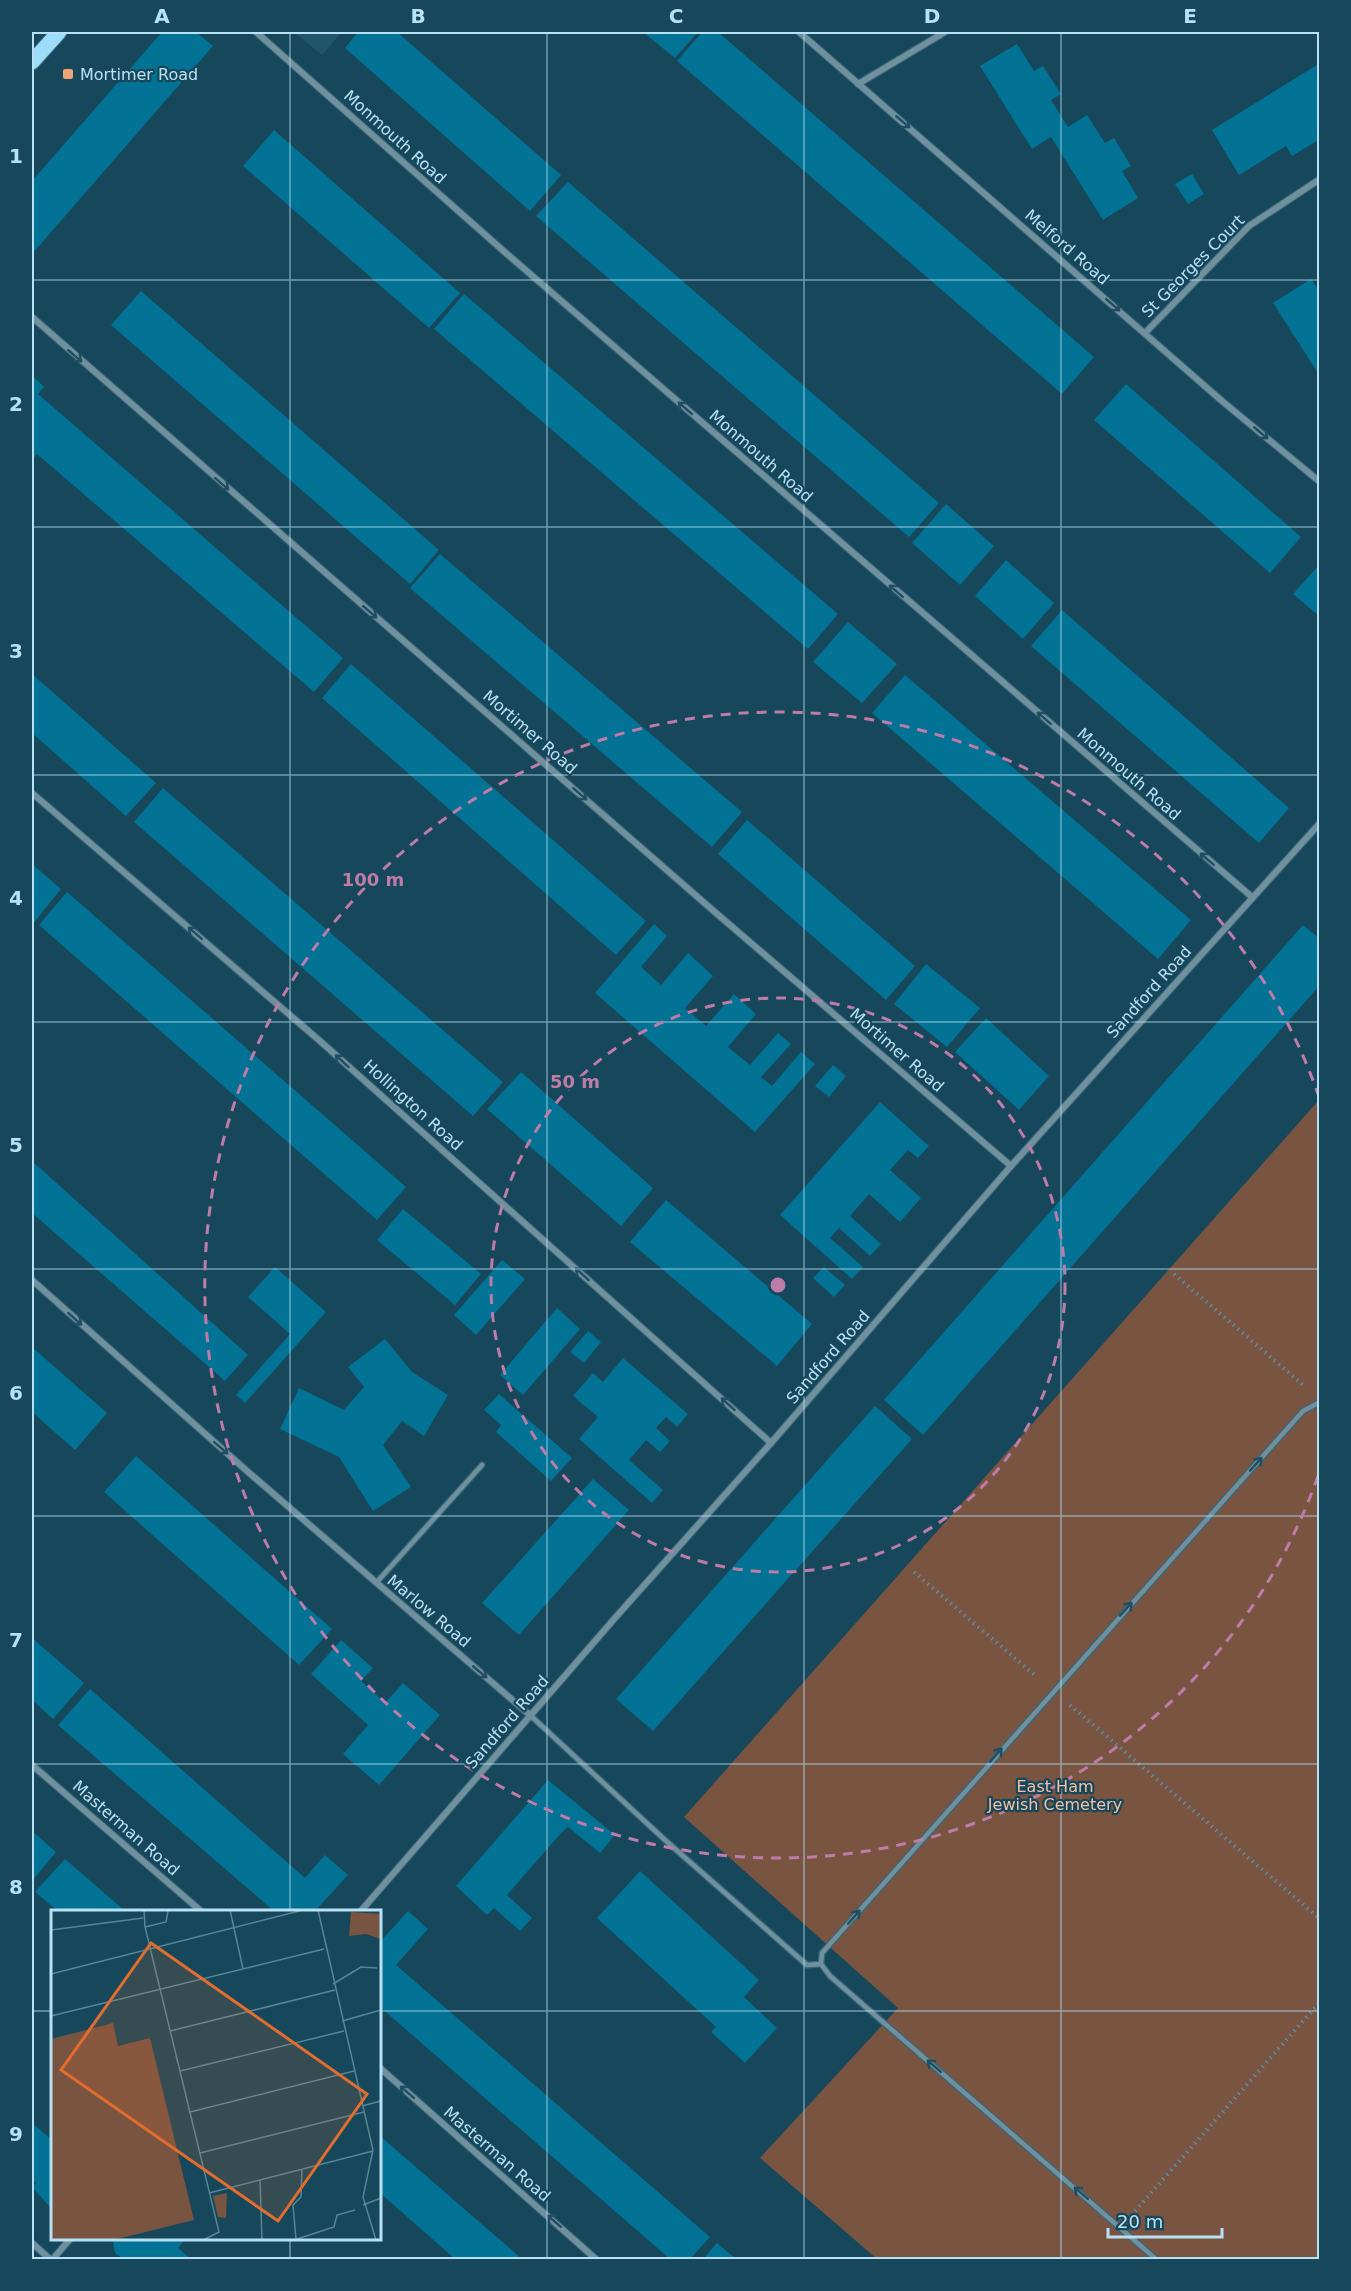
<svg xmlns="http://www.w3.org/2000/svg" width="1351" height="2291" font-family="'DejaVu Sans',sans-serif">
<rect width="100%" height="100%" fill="#17475a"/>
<polygon fill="#20556b" points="294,32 342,32 322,55"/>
<polygon fill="#785441" points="1319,1100 1319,2259 877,2259 760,2158 898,2008 684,1817"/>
<g fill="#027295">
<polygon points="162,32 196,32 213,46 32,254 32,181"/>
<polygon points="358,32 397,32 561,175 530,211 345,48"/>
<polygon points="643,32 698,32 675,58"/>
<polygon points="702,32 718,32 1094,357 1062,394 677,61"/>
<polygon points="1017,44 1034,71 1043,66 1061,94 1051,100 1068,127 1087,115 1105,143 1114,138 1131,166 1122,171 1138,198 1103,220 1051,137 1032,149 980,66"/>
<polygon points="1320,63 1320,139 1292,156 1286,146 1239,175 1212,130"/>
<polygon points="274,130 460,293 429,328 243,166"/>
<polygon points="1192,174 1204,194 1188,204 1175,184"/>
<polygon points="568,182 939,503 909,537 536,216"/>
<polygon points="1311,279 1320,292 1320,376 1273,303"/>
<polygon points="141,291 439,550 410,584 111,325"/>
<polygon points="464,294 838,614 808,649 434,329"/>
<polygon points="32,375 44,387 38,394 343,658 314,692 37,454 32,460"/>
<polygon points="1126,384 1301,537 1270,573 1094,420"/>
<polygon points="946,504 994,546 960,585 912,543"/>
<polygon points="440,554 742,812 712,847 410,588"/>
<polygon points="1006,560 1054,603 1023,639 975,596"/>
<polygon points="1320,564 1320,617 1293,594"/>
<polygon points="1062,610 1289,808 1259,843 1031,646"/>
<polygon points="848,622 897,664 862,703 813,662"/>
<polygon points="351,664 646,921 616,955 322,698"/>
<polygon points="32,674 156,783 126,816 32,733"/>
<polygon points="905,675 1191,920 1158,959 872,713"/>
<polygon points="163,788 503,1082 473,1116 134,822"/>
<polygon points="747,820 915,966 886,1000 718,854"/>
<polygon points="32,864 61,889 32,925"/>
<polygon points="67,892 406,1187 377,1220 39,925"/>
<polygon points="654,924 667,936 641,967 661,985 688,953 713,976 685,1008 706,1026 734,994 756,1014 728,1047 750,1065 778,1033 791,1044 761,1077 772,1086 801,1052 815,1064 755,1132 595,993"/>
<polygon points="1303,925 1320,939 1320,985 923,1435 884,1400"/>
<polygon points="926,964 980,1008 947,1047 894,1004"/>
<polygon points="986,1018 1049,1076 1019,1110 955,1052"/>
<polygon points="833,1065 846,1076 829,1097 815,1086"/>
<polygon points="521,1072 653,1188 621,1226 487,1109"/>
<polygon points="880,1102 929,1146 918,1158 908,1150 890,1170 921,1198 900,1222 869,1194 850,1216 881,1244 870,1256 839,1228 830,1238 863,1267 852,1279 780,1215"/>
<polygon points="32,1161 248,1355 225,1381 32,1213"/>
<polygon points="666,1200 812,1324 777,1366 630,1242"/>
<polygon points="403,1209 481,1274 455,1305 377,1240"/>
<polygon points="502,1260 525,1279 476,1335 454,1315"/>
<polygon points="275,1267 326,1312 245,1403 236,1395 290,1334 248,1297"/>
<polygon points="824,1267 845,1285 834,1297 813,1278"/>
<polygon points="557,1308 580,1329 523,1395 500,1375"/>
<polygon points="588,1331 601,1342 584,1363 570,1352"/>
<polygon points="385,1339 412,1372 448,1395 424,1436 402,1421 383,1445 411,1487 373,1511 339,1457 280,1429 299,1388 344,1410 364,1387 348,1367"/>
<polygon points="32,1347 107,1413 75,1450 32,1412"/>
<polygon points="623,1358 688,1414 677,1427 666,1417 656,1428 670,1441 660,1452 646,1440 629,1460 663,1490 652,1503 579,1439 598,1417 573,1396 593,1373 603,1382"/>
<polygon points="499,1394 572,1458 551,1481 496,1432 501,1425 484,1410"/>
<polygon points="875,1406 912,1439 653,1731 616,1699"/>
<polygon points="136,1456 332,1629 299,1665 104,1492"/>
<polygon points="593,1479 629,1510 519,1635 482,1603"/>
<polygon points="32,1638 84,1683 53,1719 32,1700"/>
<polygon points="341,1640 373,1668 361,1681 385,1703 403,1683 440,1715 379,1785 343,1754 368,1725 311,1674"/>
<polygon points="90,1689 305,1878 325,1855 348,1875 315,1911 274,1911 58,1725"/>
<polygon points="548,1780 615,1835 600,1853 568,1827 562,1832 507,1895 532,1918 520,1931 494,1908 487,1915 456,1886"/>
<polygon points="32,1831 56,1852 32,1881"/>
<polygon points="65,1859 125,1911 58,1911 35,1892"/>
<polygon points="640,1871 759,1980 744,1997 777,2028 745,2063 711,2032 716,2027 597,1918"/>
<polygon points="408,1911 428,1929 396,1965 710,2237 690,2259 670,2259 380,2007 380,1942"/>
<polygon points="32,2123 52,2140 52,2204 49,2206 32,2187 36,2183 32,2179"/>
<polygon points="380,2136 522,2259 455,2259 380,2193"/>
<polygon points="116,2238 180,2238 183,2242 178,2248 191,2259 123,2259 115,2253 113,2243"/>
<polygon points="717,2243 736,2259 703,2259"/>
</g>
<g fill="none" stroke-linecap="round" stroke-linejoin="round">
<g stroke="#376679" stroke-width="7">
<g id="service">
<polyline points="376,1583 482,1465"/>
<polyline points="531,1716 665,1840 807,1965 821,1964"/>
<polyline points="1157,2260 830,1976 821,1964 822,1953 1303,1411 1320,1402"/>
</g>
</g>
<g stroke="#376679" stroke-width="8">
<g id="minor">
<polyline points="256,32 507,254 1252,897"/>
<polyline points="799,32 1222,401 1320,482"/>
<polyline points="858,84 945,32"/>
<polyline points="32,317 716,913 1011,1166"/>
<polyline points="1145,333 1249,226 1320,179"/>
<polyline points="32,793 320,1041 771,1443"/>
<polyline points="32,1280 247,1471 531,1716"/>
<polyline points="32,1765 202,1912"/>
<polyline points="360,1912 615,1618 771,1443 1011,1166 1320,823"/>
<polyline points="380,2068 597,2260"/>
<polyline points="32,2243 51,2260"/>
<polyline points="52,2260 71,2238"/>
</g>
</g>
<g stroke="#376679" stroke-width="17">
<polyline id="primary" points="32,62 59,32"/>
</g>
<g stroke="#608ca0" stroke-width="4" stroke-dasharray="1.5 4.5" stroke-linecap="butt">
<polyline points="1174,1274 1303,1385"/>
<polyline points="914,1572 1037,1677"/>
<polyline points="1070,1705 1320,1919"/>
<polyline points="1135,2211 1320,2002"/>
</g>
<use href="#service" stroke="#71909e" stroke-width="4.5"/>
<use href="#minor" stroke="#71909e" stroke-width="6"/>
<use href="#primary" stroke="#9dddfa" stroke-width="15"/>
</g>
<defs><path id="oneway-shaft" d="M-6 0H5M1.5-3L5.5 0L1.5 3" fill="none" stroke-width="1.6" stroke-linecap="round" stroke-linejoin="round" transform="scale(1.5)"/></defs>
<g stroke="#204e61">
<use href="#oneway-shaft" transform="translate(903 122) rotate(41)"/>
<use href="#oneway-shaft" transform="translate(1113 305) rotate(41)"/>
<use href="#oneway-shaft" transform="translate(75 356) rotate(41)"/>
<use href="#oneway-shaft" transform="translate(685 408) rotate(-139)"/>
<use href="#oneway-shaft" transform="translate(1261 433) rotate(40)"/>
<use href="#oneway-shaft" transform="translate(222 484) rotate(41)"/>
<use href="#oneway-shaft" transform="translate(896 591) rotate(-139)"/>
<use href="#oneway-shaft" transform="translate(370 612) rotate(41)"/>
<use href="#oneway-shaft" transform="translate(1044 718) rotate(-139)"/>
<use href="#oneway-shaft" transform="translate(580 794) rotate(41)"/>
<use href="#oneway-shaft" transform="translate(1207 859) rotate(-139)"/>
<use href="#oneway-shaft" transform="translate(195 933) rotate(-139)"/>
<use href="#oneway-shaft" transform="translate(342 1061) rotate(-138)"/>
<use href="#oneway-shaft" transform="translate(582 1274) rotate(-138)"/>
<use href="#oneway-shaft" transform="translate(75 1319) rotate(42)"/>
<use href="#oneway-shaft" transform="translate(728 1404) rotate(-138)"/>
<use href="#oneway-shaft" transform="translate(221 1448) rotate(41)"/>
<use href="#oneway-shaft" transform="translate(1256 1464) rotate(-48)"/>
<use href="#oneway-shaft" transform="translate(1126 1609) rotate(-48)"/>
<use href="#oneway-shaft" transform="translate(480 1672) rotate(40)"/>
<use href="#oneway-shaft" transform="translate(996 1755) rotate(-49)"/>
<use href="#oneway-shaft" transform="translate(854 1917) rotate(-49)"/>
<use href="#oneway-shaft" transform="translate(934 2066) rotate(-139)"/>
<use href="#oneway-shaft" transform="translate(407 2092) rotate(-139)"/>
<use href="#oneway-shaft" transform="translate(1081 2193) rotate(-139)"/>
<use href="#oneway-shaft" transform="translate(554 2221) rotate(-139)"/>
</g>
<path fill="none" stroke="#b9e1f5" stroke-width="1.5" stroke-opacity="0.55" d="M 290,32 L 290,1912M 547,32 L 547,2260M 804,32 L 804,2260M 1061,32 L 1061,2260M 32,280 L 1320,280M 32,527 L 1320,527M 32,775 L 1320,775M 32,1022 L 1320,1022M 32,1269 L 1320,1269M 32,1516 L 1320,1516M 32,1764 L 1320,1764M 32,2011 L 52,2011M 380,2011 L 1320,2011M 290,2238 L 290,2260"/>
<g fill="none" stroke="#be7ca8" stroke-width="3" stroke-dasharray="10 8">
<circle cx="778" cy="1285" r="287"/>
<path d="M1318 1476A573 573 0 1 1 1318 1094"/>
</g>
<rect fill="#f0a279" stroke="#17475a" stroke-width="2" x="62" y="68" width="12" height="12" rx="3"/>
<g text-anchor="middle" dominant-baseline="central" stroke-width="4.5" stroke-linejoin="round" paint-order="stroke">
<g font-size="16" fill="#b9e1f5" stroke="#17475a" text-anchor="start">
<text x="80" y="74">Mortimer Road</text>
</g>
<g font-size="16" fill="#b9e1f5" stroke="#17475a">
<text transform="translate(395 137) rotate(42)">Monmouth Road</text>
<text transform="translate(1067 247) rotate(41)">Melford Road</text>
<text transform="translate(1193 266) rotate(-45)">St Georges Court</text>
<text transform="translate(761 456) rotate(41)">Monmouth Road</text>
<text transform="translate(530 732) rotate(41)">Mortimer Road</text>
<text transform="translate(1129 774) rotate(41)">Monmouth Road</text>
<text transform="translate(1149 992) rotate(-48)">Sandford Road</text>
<text transform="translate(897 1050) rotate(41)">Mortimer Road</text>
<text transform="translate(413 1105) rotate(42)">Hollington Road</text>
<text transform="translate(828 1357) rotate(-49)">Sandford Road</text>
<text transform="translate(429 1611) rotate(40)">Marlow Road</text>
<text transform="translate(507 1722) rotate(-49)">Sandford Road</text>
<text transform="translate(126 1828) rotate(41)">Masterman Road</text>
<text transform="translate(497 2154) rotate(41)">Masterman Road</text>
</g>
<g font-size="16" fill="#f5c0a4" stroke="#17475a">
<text x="1055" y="1786">East Ham<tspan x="1055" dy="18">Jewish Cemetery</tspan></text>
</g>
</g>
<g transform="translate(51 1910)">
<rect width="330" height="330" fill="#17475a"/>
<path d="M 300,2 L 330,4 L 330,29 L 315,24 L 298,26 ZM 62,113 L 67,136 L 99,128 L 143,310 L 62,330 L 0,330 L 0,129 ZM 176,283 L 175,308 L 167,307 L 162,286 Z" fill="#785441"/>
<path fill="none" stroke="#588598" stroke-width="1.5" d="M 93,0 L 94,17 L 168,322 L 152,330M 179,0 L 192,59M 267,0 L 322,240 L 312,287 L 325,330M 94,17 L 115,12 L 117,1M 0,20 L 92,8M 0,64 L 252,0M 282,74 L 310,57 L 326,58M 0,106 L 273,39M 291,111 L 330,100M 119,121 L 284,80M 129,161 L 293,121M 311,196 L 330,191M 139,202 L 303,161M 149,243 L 313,202M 209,270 L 211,330M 158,283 L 322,241M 312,295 L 330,288M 245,329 L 242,295 L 250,287 L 251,259M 243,330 L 283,317 L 286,305 L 304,300"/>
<path fill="#e16d2f" fill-opacity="0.15" stroke="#e16d2f" stroke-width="3" d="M 100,33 L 316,184 L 227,311 L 10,160 Z"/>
<rect width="330" height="330" fill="none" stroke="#b9e1f5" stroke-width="3"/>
</g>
<circle cx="778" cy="1285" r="9" fill="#be7ca8" stroke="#17475a" stroke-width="3"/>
<g font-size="18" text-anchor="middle" font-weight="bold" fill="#be7ca8" stroke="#17475a" stroke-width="4.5" stroke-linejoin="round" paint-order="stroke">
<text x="373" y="886">100 m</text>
<text x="575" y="1088">50 m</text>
</g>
<rect width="1351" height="2291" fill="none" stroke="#17475a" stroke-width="66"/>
<path d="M1108 2228v9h114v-9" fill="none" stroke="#b9e1f5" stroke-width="3"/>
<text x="1117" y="2228" font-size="18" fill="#b9e1f5" stroke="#17475a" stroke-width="4.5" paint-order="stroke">20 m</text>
<rect x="33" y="33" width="1285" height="2225" fill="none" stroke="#b9e1f5" stroke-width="2"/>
<g font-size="20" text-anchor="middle" font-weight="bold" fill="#b9e1f5">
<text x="162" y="23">A</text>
<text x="418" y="23">B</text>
<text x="676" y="23">C</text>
<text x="932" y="23">D</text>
<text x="1190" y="23">E</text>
<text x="16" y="163">1</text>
<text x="16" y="411">2</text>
<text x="16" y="658">3</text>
<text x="16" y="905">4</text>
<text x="16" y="1152">5</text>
<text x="16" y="1400">6</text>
<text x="16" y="1647">7</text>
<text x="16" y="1894">8</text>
<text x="16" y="2141">9</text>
</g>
</svg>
